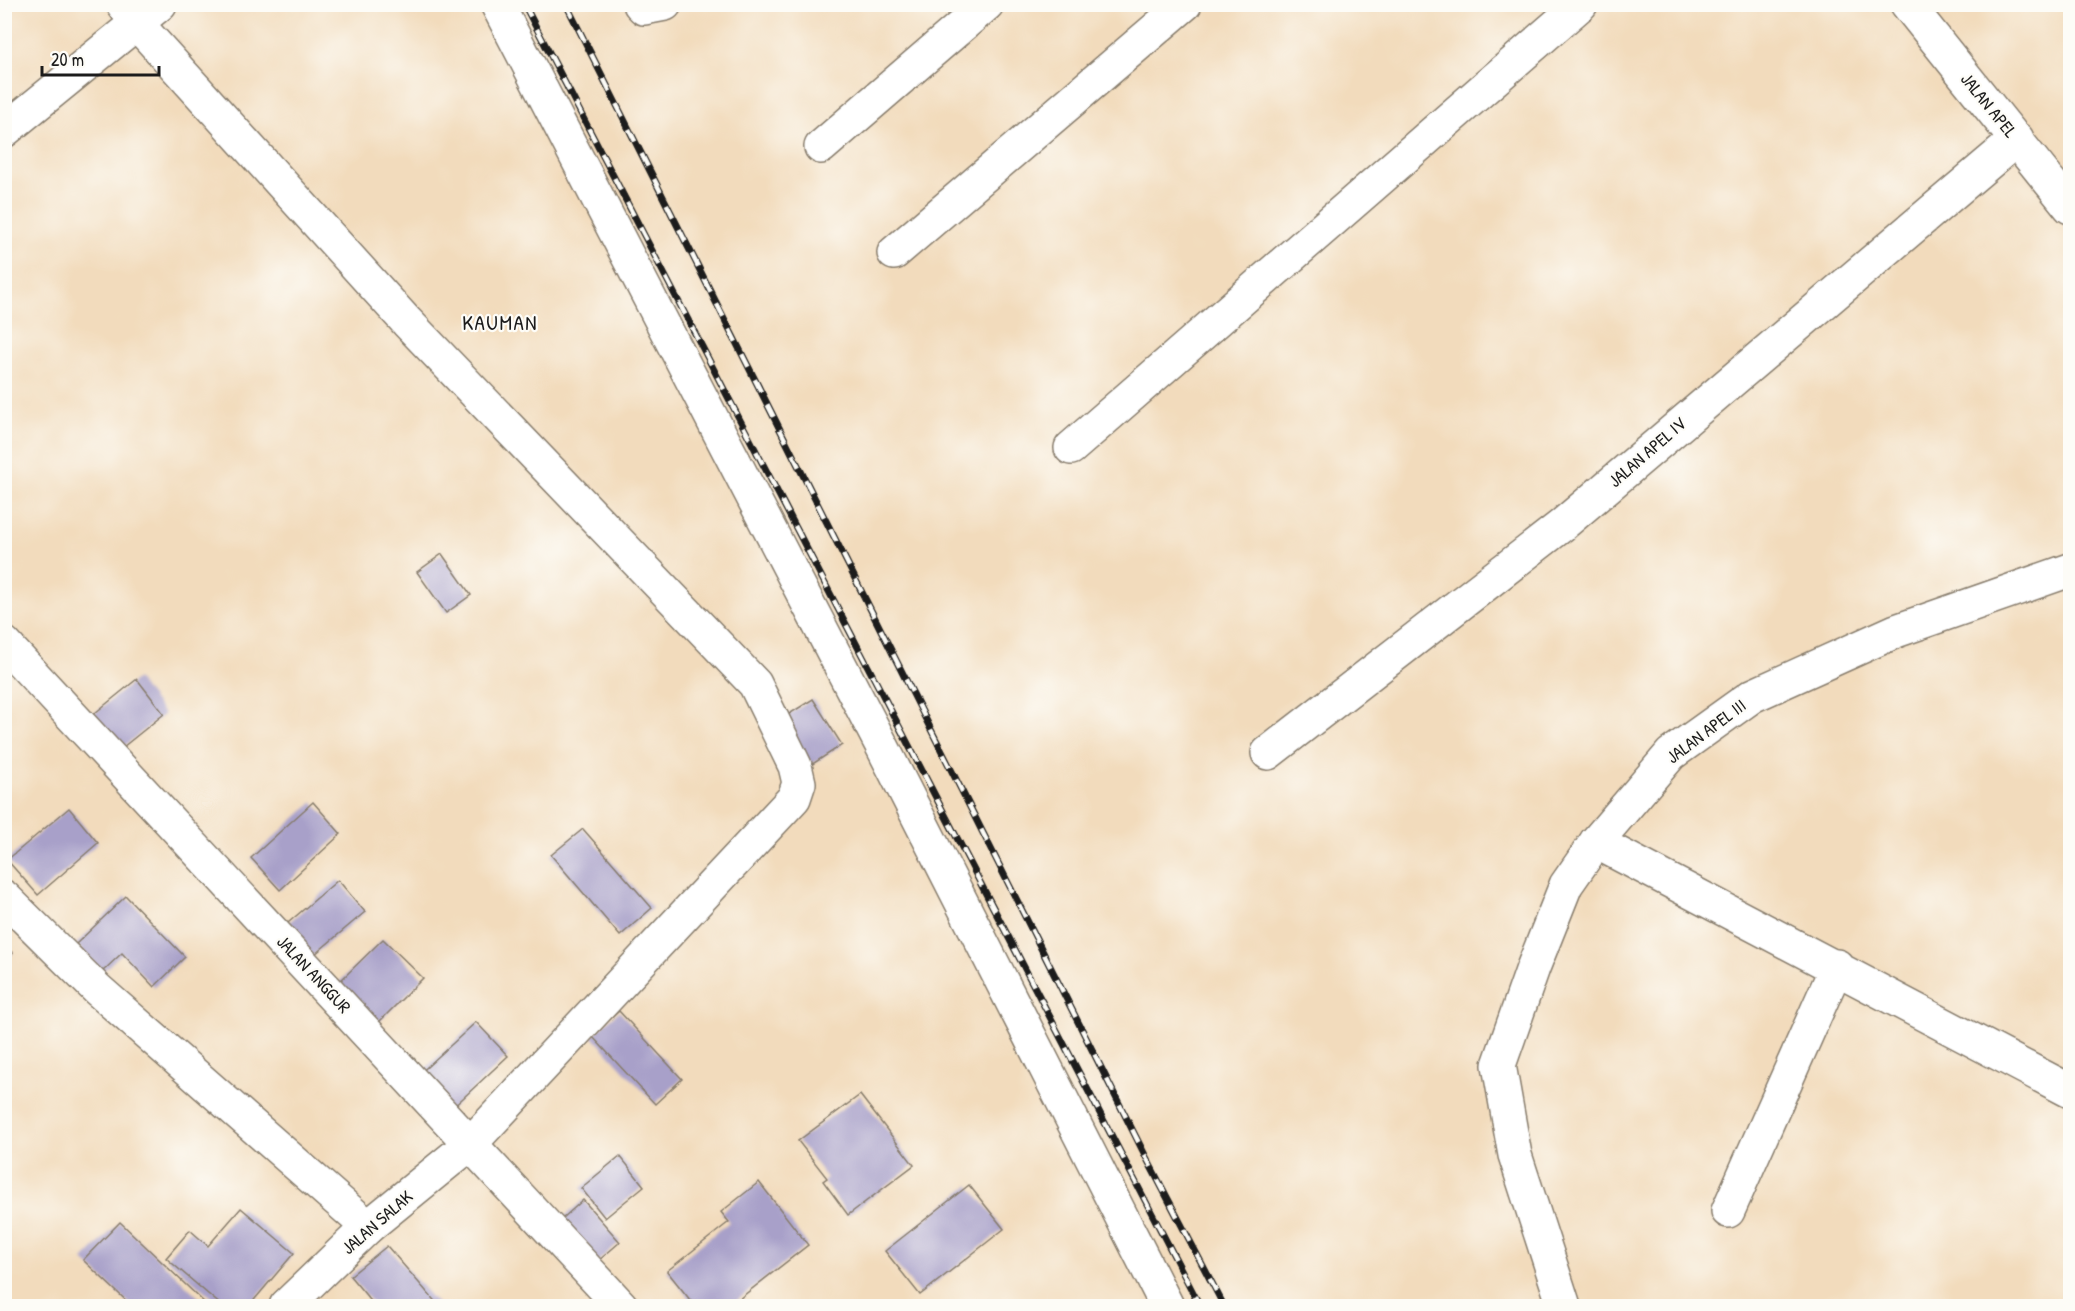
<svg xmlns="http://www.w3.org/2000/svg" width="2075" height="1311" font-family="'Patrick Hand',sans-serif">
<rect width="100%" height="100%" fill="#fdfcf7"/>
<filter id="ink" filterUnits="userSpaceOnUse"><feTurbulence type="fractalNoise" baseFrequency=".0167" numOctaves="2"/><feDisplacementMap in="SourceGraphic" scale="12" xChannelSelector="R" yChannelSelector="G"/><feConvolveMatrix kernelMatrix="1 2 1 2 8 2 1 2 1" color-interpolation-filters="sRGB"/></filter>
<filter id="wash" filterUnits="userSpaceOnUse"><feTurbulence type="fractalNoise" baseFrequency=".008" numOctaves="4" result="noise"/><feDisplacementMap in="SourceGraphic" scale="24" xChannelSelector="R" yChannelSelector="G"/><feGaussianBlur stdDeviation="1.35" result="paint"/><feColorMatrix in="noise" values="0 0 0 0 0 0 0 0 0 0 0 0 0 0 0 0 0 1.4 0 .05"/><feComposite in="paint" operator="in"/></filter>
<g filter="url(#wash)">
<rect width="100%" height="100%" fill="#f2dbbc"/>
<g id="blocks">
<g fill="#a8a0c9">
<polygon points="442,554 471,595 446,613 417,572"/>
<polygon points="137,679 164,714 118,751 90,717"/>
<polygon points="813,699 842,745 811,765 778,721"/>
<polygon points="313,802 341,834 280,890 251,858"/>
<polygon points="69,808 98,843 38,895 7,860"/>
<polygon points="583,829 652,908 620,936 551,855"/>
<polygon points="338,880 365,912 308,960 282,928"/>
<polygon points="126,896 185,957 154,987 122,953 102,972 76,944"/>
<polygon points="383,939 423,978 373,1028 333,988"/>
<polygon points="4,946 13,953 4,963"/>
<polygon points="619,1011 682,1079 655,1104 592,1036"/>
<polygon points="476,1022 508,1056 447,1113 415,1078"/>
<polygon points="860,1095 914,1165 848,1215 823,1181 827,1178 798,1141"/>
<polygon points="620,1156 644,1186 605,1218 581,1188"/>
<polygon points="759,1182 808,1245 730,1306 695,1306 667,1271 729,1222 721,1212"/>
<polygon points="969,1185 1004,1229 920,1295 885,1251"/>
<polygon points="583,1200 620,1242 589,1269 552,1228"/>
<polygon points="241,1208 294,1253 249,1306 222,1306 166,1258 190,1230 208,1246"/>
<polygon points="120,1222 208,1306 132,1306 83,1260"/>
<polygon points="387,1246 439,1306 375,1306 350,1276"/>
</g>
</g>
</g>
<g filter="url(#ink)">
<use href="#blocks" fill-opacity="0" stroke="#877c6c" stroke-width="1.5"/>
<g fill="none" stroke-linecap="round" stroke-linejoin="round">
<g stroke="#877c6c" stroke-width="36">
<g id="street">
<polyline points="123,4 138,25 407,322 755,684 795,766 799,783 794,798 471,1143 368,1227 286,1306"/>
<polyline points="497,4 881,744 1167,1306"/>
<polyline points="640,4 644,8 665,4"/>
<polyline points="1907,4 2070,207"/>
<polyline points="4,131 160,4"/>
<polyline points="821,147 987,4"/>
<polyline points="894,253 1185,4"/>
<polyline points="1071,448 1581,4"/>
<polyline points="4,643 621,1306"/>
<polyline points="1268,753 1561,526 2017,139"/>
<polyline points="1596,842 2070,1091"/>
<polyline points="4,897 97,989 368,1227"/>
<polyline points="1728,1211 1837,966"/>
<polyline points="1564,1306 1515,1155 1499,1065 1533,968 1566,885 1596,842 1671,754 1752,696 1896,631 2070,570"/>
</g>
</g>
<use href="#street" stroke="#fff" stroke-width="33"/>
<g stroke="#1c1c1c" stroke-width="7">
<g id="rail">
<polyline points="524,4 1200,1306"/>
<polyline points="566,4 1146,1157 1224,1306"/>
</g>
</g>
<use href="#rail" stroke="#fdfcf7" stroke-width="4.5" stroke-dasharray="14" stroke-linecap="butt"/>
</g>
</g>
<g text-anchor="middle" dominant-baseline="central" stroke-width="4.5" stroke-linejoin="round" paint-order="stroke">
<g font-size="18" fill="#1c1c1c" stroke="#fdfcf7">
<text transform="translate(1989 105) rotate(51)">JALAN APEL</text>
<text transform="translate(1647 452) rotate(-41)">JALAN APEL IV</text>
<text transform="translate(1706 731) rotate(-37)">JALAN APEL III</text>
<text transform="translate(314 974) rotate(47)">JALAN ANGGUR</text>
<text transform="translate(377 1222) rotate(-41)">JALAN SALAK</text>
</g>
<g font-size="21" letter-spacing="1.5" fill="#1c1c1c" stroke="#fdfcf7">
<text x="500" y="322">KAUMAN</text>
</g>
</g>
<rect width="2075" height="1311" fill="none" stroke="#fdfcf7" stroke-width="24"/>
<path d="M42 66v9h117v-9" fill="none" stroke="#1c1c1c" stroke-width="3"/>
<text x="51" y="66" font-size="18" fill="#1c1c1c" stroke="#fdfcf7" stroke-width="4.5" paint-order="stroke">20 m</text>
</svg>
